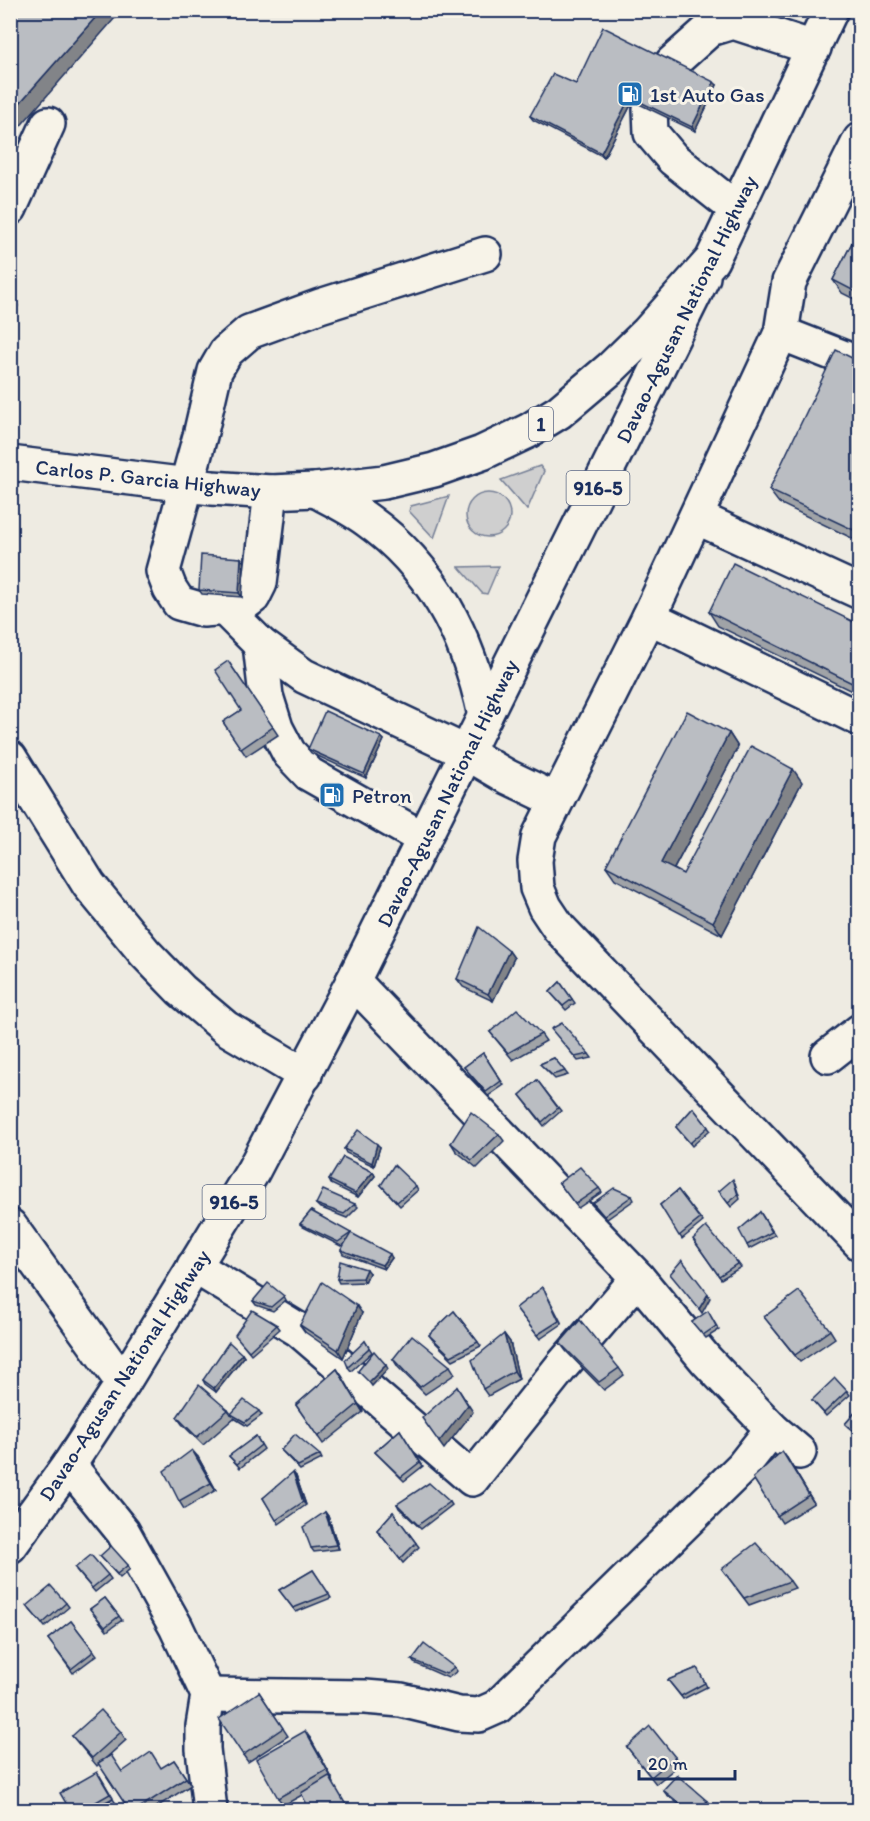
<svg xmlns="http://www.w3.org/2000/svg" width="870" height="1821" font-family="Itim,sans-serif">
<rect width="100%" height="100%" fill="#eeebe2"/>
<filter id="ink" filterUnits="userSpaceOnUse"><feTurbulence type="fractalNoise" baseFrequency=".0167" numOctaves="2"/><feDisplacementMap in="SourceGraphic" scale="12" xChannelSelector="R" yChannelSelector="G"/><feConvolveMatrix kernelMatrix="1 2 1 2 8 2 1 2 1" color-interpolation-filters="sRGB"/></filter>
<g filter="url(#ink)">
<g fill="#cfcfcf" stroke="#757f96" stroke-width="1.5">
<polygon points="540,466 544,471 527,510 501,480"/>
<circle cx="488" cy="515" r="22"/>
<polygon points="449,496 434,538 409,511 411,506"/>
<polygon points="499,566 487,594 482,593 459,567"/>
</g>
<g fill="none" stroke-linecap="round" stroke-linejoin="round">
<g stroke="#1b2f5e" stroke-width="38">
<g id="minor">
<polyline points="672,63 710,29 733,22 814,48"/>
<polyline points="650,109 651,133 673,159 736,209"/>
<polyline points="10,208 48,124"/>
<polyline points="781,333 789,282 860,140"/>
<polyline points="860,364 781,333 649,617 539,836 535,861 537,888 545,907 559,928 860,1243"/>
<polyline points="271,492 260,583 253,597 240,607 203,610 179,603 170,589 163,571 200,436 215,371 226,352 249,332 320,306 485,254"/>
<polyline points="696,517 860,592"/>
<polyline points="224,608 260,644 304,676 467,753 508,777 556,800"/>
<polyline points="649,617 860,719"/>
<polyline points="260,644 266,696 276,728 289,753 309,774 424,839"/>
<polyline points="10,758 89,885 145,953 181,990 226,1028 305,1075"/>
<polyline points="353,981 638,1278 706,1360 772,1429 799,1452"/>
<polyline points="828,1056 860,1031"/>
<polyline points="10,1226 123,1383"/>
<polyline points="194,1266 299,1330 472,1479 561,1367 638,1278"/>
<polyline points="69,1465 123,1532 176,1627 208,1695 203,1726 203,1749 210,1810"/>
<polyline points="208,1695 365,1697 401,1700 459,1714 479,1715 497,1707 743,1466 772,1429"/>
</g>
</g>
<g stroke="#1b2f5e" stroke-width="38">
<polyline id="major" points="10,1546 69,1465 123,1383 253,1171 353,981 703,277"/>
</g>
<g stroke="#1b2f5e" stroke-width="38">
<g id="highway">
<polyline points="10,463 212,488 271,492 315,490 384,482 434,470 482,453 528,431 559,412 611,368 648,332 712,260 831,10"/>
<path d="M 315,490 C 332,499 351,508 367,520 C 433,567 469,639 485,716"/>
</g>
</g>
<use href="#minor" stroke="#f7f3e8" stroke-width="33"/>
<use href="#major" stroke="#f7f3e8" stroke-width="33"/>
<use href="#highway" stroke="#f7f3e8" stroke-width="33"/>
</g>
<g fill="#a0a3a7" stroke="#1b2f5e" stroke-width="1.5">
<polygon points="576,84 717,85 695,131 633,101 604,157 533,120 530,116"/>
<polygon points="860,227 860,302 842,293 833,280"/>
<polygon points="860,362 860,542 779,503 769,490"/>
<polygon points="241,558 244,562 242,597 202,594 199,590"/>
<polygon points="709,612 860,625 860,695 718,626"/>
<polygon points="228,661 278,735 246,756 223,722 241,710"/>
<polygon points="729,733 738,747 674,869 683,874 802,782 722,935 615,879 606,866"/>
<polygon points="381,737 384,740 366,778 311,753 308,749"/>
<polygon points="509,951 514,958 493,1001 463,987 457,979"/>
<polygon points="560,982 575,1003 566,1010 550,992"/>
<polygon points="490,1032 541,1034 546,1041 513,1060"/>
<polygon points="554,1032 589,1054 592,1058 578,1061"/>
<polygon points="483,1053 504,1085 488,1096 464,1067"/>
<polygon points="554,1058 568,1075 555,1079 540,1064"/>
<polygon points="537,1080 561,1111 544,1126 520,1095"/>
<polygon points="693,1108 710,1130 692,1146 676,1127"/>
<polygon points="499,1134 504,1141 477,1168 456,1151 451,1143"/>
<polygon points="380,1147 374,1166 346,1153 344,1149"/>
<polygon points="373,1172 375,1176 358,1197 331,1184 329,1180"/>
<polygon points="559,1183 599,1188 602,1192 578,1208"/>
<polygon points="735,1183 740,1199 731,1207 719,1191"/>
<polygon points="381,1185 416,1186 418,1190 400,1206"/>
<polygon points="678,1190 703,1222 682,1239 660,1205"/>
<polygon points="632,1196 634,1200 607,1219 593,1203"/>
<polygon points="316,1204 355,1204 358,1207 347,1218 319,1207"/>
<polygon points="311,1211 392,1258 384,1269 343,1254 341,1250 345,1243 341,1246 303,1227 300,1224"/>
<polygon points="760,1212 775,1235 749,1249 747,1245"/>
<polygon points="693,1239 738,1263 741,1267 721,1279"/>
<polygon points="369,1273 365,1282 339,1283 337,1279"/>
<polygon points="545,1291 562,1324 540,1339 516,1308"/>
<polygon points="284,1296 286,1300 273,1311 256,1305 253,1301"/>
<polygon points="454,1311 481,1346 453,1360 432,1339 429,1335"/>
<polygon points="362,1313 343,1358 305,1332 300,1325"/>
<polygon points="710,1315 719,1330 706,1338 692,1322"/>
<polygon points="764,1317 830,1330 835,1338 800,1362"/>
<polygon points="277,1325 280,1329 251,1354 238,1338"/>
<polygon points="504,1334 510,1342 519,1379 488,1396 483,1389"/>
<polygon points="365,1341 372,1352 351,1371 348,1367"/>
<polygon points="560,1343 619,1368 624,1375 604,1390 566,1351"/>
<polygon points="242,1354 244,1357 216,1392 205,1384 203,1380"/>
<polygon points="393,1359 450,1366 455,1374 425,1394 398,1367"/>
<polygon points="337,1369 363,1412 323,1444 296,1405"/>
<polygon points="847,1391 850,1395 826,1416 812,1400"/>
<polygon points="860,1407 860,1437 848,1427 845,1424"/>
<polygon points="228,1410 231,1414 259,1411 262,1415 247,1426 234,1418 203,1445 182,1424 177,1417"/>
<polygon points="400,1430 423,1466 404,1481 375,1452"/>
<polygon points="256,1436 264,1449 240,1468 229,1456"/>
<polygon points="281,1450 320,1455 322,1459 300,1470"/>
<polygon points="198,1457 216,1490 184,1509 179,1501"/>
<polygon points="787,1458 814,1503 782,1523 753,1478"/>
<polygon points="296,1476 306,1505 279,1524 263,1498"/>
<polygon points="450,1502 452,1505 421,1529 399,1508 397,1504"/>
<polygon points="325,1512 328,1516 339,1549 314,1552 311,1548"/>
<polygon points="393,1512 419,1547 403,1563 377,1530"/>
<polygon points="100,1556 128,1565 130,1569 120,1578"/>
<polygon points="722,1569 790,1581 795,1588 749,1605"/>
<polygon points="313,1570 331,1598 296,1612 279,1590"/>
<polygon points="77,1571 108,1575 111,1579 95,1592"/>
<polygon points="105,1598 122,1620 107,1631 90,1609"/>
<polygon points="66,1603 69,1607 45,1627 30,1610"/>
<polygon points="71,1621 97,1655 73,1673 48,1639"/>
<polygon points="412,1660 454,1667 457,1671 448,1678 414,1663"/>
<polygon points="697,1668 707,1687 683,1699 668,1680"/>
<polygon points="259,1692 288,1736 248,1762 243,1755"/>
<polygon points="121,1732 126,1740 105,1759 122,1771 162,1768 174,1760 191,1785 152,1810 129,1810 99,1764 97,1766 72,1736"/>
<polygon points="310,1738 332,1778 331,1778 334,1783 302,1795 284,1805 278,1798"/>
<polygon points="627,1747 675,1757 680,1764 656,1784"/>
<polygon points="100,1776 113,1798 91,1810 70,1810"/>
<polygon points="663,1790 707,1801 710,1805 708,1807 716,1810 686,1810 666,1794"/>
<polygon points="10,1803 14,1808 12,1810 10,1810"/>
</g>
<g fill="#828488" stroke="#1b2f5e" stroke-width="1.5">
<polygon points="102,10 122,10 10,138 10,114"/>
<polygon points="714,82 717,85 695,131 692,127"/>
<polygon points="630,97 633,101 604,157 601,153"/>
<polygon points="10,295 18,306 10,315"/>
<polygon points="241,558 244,562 242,597 239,593"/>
<polygon points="729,733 738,747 670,876 661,863"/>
<polygon points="381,737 384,740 366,778 364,774"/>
<polygon points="793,769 802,782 722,935 713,922"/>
<polygon points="509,951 514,958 493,1001 488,994"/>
<polygon points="377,1144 380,1147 374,1166 372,1163"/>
<polygon points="373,1172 375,1176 358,1197 355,1193"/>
<polygon points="390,1254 392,1258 384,1269 382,1265"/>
<polygon points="366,1269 369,1273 365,1282 362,1278"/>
<polygon points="708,1294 710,1298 702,1313 699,1309"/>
<polygon points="357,1306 362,1313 343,1358 338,1350"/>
<polygon points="504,1334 510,1342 519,1379 514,1371"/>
<polygon points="242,1354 244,1357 216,1392 214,1388"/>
<polygon points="386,1365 388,1369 372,1386 369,1382"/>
<polygon points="337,1369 342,1376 363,1412 358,1404"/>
<polygon points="457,1387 473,1412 444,1449 439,1442"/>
<polygon points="192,1450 198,1457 216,1490 211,1483"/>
<polygon points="782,1451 787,1458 814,1503 809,1495"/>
<polygon points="293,1472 296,1476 306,1505 303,1502"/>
<polygon points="325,1512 328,1516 339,1549 336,1545"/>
<polygon points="305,1731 310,1738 332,1778 327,1770"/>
<polygon points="707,1801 710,1805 706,1810 701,1810"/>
</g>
<g fill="#babdc2" stroke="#1b2f5e" stroke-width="1.5">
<polygon points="10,10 102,10 10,114"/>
<polygon points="603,27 714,82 692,127 630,97 601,153 530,116 553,74 576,84"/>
<polygon points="860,227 860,294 833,280"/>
<polygon points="836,350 860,362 860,533 769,490"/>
<polygon points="201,555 241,558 239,593 199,590"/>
<polygon points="733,563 860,625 860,687 709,612"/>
<polygon points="228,661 273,727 241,749 223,722 241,710 215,670"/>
<polygon points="325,711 381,737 364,774 308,749"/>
<polygon points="687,711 729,733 661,863 683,874 751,746 793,769 713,922 606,866"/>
<polygon points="479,927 509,951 488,994 457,979"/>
<polygon points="560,982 572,999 563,1006 550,992"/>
<polygon points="517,1009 541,1034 508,1053 490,1032"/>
<polygon points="562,1023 589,1054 575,1057 551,1029"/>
<polygon points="483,1053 501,1081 486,1092 464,1067"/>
<polygon points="554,1058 565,1071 552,1075 540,1064"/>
<polygon points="537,1080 558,1108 542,1122 520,1095"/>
<polygon points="693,1108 708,1127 690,1143 676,1127"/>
<polygon points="471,1112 499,1134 472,1160 451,1143"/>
<polygon points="358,1130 377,1144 372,1163 344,1149"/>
<polygon points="343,1157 373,1172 355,1193 329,1180"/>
<polygon points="394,1165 416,1186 397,1202 381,1185"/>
<polygon points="580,1167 599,1188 575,1204 559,1183"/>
<polygon points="733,1179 738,1195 728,1203 719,1191"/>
<polygon points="614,1188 632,1196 604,1216 593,1203"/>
<polygon points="323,1190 355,1204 344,1214 316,1204"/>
<polygon points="678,1190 700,1219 679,1236 660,1205"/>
<polygon points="311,1211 351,1233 338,1242 300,1224"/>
<polygon points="760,1212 772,1232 747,1245 739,1230"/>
<polygon points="706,1227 738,1263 719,1276 693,1239"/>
<polygon points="351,1233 390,1254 382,1265 341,1250"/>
<polygon points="682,1260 708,1294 699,1309 670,1274"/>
<polygon points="340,1261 366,1269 362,1278 337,1279"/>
<polygon points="322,1282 357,1306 338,1350 300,1325"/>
<polygon points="268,1283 284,1296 271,1307 253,1301"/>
<polygon points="543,1287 559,1321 537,1335 516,1308"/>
<polygon points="799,1291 830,1330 795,1355 764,1317"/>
<polygon points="252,1310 277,1325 249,1351 235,1335"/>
<polygon points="454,1311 478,1342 451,1356 429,1335"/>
<polygon points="708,1311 716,1326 703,1335 692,1322"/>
<polygon points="580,1320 619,1368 599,1382 560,1343"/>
<polygon points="504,1334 514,1371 483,1389 472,1360"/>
<polygon points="412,1335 450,1366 420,1387 393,1359"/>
<polygon points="365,1341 369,1348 348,1367 345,1360"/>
<polygon points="229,1342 242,1354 214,1388 203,1380"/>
<polygon points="374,1351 386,1365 369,1382 358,1371"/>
<polygon points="337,1369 358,1404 318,1437 296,1405"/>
<polygon points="835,1378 847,1391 824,1413 812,1400"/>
<polygon points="199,1385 228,1410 197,1437 177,1417"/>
<polygon points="457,1387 468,1405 439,1442 422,1418"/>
<polygon points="244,1400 259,1411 245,1422 231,1414"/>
<polygon points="860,1407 860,1435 845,1424"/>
<polygon points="400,1430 420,1462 401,1477 375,1452"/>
<polygon points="295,1434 320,1455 298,1466 281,1450"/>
<polygon points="256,1436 261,1445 237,1464 229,1456"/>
<polygon points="192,1450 211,1483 179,1501 164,1471"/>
<polygon points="782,1451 809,1495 777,1516 753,1478"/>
<polygon points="293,1472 303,1502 276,1520 263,1498"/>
<polygon points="429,1483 450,1502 418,1525 397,1504"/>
<polygon points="325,1512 336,1545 311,1548 303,1527"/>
<polygon points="393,1512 416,1543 400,1559 377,1530"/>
<polygon points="756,1543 790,1581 744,1598 722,1569"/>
<polygon points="111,1546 128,1565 117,1574 100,1556"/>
<polygon points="91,1555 108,1575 92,1588 75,1568"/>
<polygon points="313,1570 329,1594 293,1608 279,1590"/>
<polygon points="51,1586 66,1603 42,1624 27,1606"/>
<polygon points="105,1598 119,1616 105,1627 90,1609"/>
<polygon points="71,1621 94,1651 71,1669 48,1639"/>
<polygon points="424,1644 454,1667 446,1674 412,1660"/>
<polygon points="697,1668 705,1683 681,1696 668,1680"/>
<polygon points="259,1692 283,1728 243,1755 219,1719"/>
<polygon points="101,1710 121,1732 92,1758 72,1736"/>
<polygon points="650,1726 675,1757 651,1777 627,1747"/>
<polygon points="305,1731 327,1770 278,1798 256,1759"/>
<polygon points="151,1752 161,1768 174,1760 186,1778 136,1810 129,1810 98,1763 111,1755 122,1772"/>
<polygon points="97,1772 110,1794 82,1810 70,1810 60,1793"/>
<polygon points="677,1775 707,1801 701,1810 711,1806 716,1810 688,1810 663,1790"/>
<polygon points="329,1776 349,1810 310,1810 301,1793"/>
<polygon points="113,1799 120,1810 95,1810"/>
<polygon points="184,1806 187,1810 176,1810"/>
</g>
</g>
<defs>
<g id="fuel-square" transform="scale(1.35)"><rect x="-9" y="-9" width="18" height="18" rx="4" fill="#1f6fb2" stroke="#f7f3e8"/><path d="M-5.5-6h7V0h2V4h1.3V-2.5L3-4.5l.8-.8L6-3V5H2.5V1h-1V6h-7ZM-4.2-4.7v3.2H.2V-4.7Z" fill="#fff"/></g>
</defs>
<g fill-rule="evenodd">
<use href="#fuel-square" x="630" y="94"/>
<use href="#fuel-square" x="332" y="795"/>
</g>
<g text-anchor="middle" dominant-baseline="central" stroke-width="6" stroke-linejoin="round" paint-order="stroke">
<g fill="#f7f3e8" stroke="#5d6a87" stroke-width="1.5">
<rect x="529" y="407" width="24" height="34" rx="4.5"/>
<rect x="566.5" y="471" width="63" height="34" rx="4.5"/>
<rect x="202.5" y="1185" width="63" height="34" rx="4.5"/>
</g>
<g font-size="20" font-weight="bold" fill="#1b2f5e">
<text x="541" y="424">1</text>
<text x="598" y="488">916-5</text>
<text x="234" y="1202">916-5</text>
</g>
<g font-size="21" fill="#1b2f5e" stroke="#f7f3e8" text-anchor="start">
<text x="650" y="94">1st Auto Gas</text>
<text x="352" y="795">Petron</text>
</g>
<g font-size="21" fill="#1b2f5e" stroke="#f7f3e8">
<text transform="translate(686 309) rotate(-64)">Davao-Agusan National Highway</text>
<text transform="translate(148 478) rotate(6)">Carlos P. Garcia Highway</text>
<text transform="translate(447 793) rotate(-64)">Davao-Agusan National Highway</text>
<text transform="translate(124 1375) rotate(-57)">Davao-Agusan National Highway</text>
</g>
</g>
<rect width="870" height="1821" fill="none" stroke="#f7f3e8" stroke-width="36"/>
<rect x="18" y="18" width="834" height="1785" fill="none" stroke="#1b2f5e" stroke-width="2" filter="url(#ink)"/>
<path d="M639 1770v9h96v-9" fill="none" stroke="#1b2f5e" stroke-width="3"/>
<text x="648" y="1770" font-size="18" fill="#1b2f5e" stroke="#f7f3e8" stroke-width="4.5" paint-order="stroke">20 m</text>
</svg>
